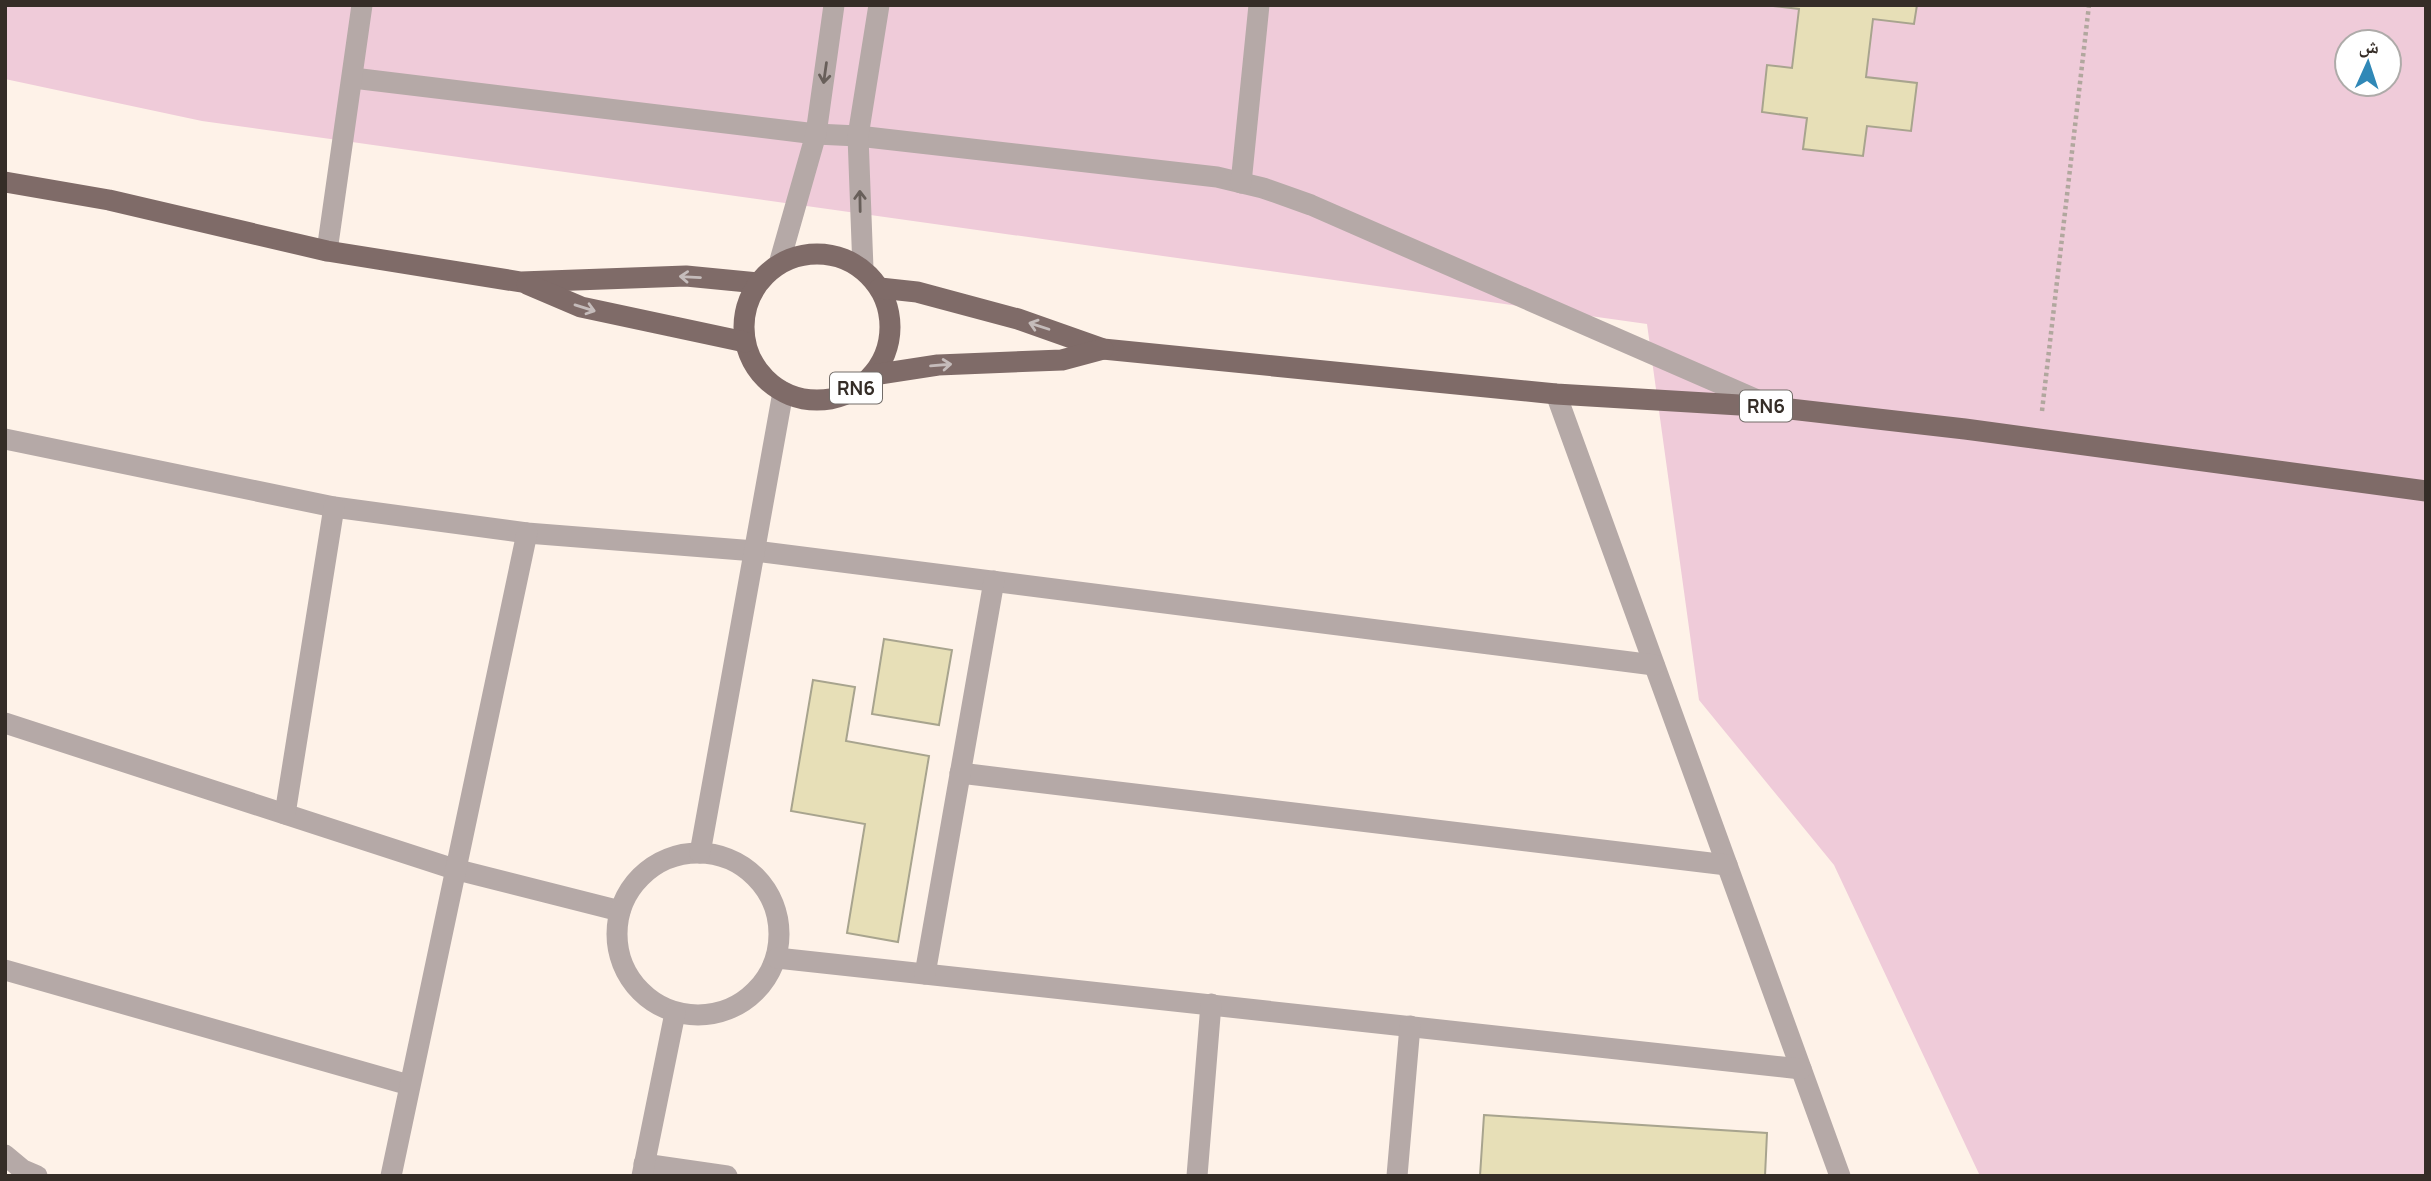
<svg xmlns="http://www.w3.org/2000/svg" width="2431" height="1181" font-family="Manrope,'Noto Naskh Arabic',sans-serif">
<rect width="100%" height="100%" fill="#fef2e8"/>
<path fill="#efcbd9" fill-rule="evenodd" d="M 5,5 L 2426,5 L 2426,1176 L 1980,1176 L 1834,865 L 1699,700 L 1647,324 L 202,121 L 5,79 ZM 2347,42 L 2389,42 L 2389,84 L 2347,84 Z"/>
<g fill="#e7dfb7" stroke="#a8a48e" stroke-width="2">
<polygon points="1764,5 1917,5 1914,24 1873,19 1866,77 1917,83 1911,131 1867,126 1863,156 1803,149 1807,118 1762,112 1767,65 1792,68 1799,9"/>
<polygon points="884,639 952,650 939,725 872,714"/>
<polygon points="813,680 855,687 846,741 929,756 898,942 847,933 865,824 791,811"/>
<polygon points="1484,1115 1767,1133 1765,1176 1480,1176"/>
</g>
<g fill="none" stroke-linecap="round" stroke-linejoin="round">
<polyline stroke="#b1a79e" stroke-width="4.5" stroke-dasharray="3.5 3.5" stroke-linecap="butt" points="2042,411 2089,5"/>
<g stroke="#b5a9a7" stroke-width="21">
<polyline points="353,78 816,134 858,136 1217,177 1263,188 1311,205 1769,405"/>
<polyline points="1241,183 1259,5"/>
<polyline points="327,251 362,5"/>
<polyline points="779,264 816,134 834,5"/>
<polyline points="863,269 858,136 879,5"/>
<polyline points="1556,394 1840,1176"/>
<polyline points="5,439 334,507 527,533 755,551 1654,665"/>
<polyline points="5,723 454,869 620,911"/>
<polyline points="960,773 1727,865"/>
<polyline points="285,814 334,507"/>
<circle cx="698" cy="934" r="81"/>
<polyline points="700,853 783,392"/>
<polyline points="777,958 1801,1069"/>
<polyline points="5,970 409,1085"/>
<polyline points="925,974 994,581"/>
<polyline points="5,1155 23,1170 37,1176"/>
<polyline points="644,1164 727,1176"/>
<polyline points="391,1176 527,533"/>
<polyline points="642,1176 675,1013"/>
<polyline points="1197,1176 1211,1004"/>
<polyline points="1397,1176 1410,1026"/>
</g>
<g stroke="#7f6b68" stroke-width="21">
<polyline points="5,182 109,200 327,251 521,282 686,276 758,283"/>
<circle cx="817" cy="327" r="73"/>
<polyline points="527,284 581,307 745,342"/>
<polyline points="880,288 917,292 1018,319 1103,349 1556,394 1773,407 1965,429 2426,491"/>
<polyline points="873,375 938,365 1062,360 1103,349"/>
</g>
</g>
<defs><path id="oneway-shaft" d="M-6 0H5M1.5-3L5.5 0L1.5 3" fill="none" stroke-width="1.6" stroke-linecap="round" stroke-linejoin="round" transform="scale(1.75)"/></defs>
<g stroke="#685f5a">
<use href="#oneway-shaft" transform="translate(825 73) rotate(98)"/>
<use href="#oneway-shaft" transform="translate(860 201) rotate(-91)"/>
</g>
<g stroke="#c5bcbb">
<use href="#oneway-shaft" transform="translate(690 277) rotate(-177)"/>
<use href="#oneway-shaft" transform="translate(585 308) rotate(17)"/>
<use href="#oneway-shaft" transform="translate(1039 326) rotate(-162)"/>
<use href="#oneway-shaft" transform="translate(941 365) rotate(-5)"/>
</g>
<g text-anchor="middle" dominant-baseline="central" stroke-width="7" stroke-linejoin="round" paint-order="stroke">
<g fill="#fff" stroke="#726c68" stroke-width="2">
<rect x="830" y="372.5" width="52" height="31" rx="5"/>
<rect x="1740" y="390.5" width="52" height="31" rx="5"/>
</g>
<g font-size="19" font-weight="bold" fill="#352d27">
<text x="856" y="388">RN6</text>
<text x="1766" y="406">RN6</text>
</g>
</g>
<rect width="2431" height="1181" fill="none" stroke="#352d27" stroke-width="14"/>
<g transform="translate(2368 63) rotate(3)"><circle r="33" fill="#ffffff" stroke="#aeaba9" stroke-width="2"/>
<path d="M0-5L12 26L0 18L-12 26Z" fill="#3088b7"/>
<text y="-10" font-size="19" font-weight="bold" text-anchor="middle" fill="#352d27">ش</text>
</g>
</svg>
